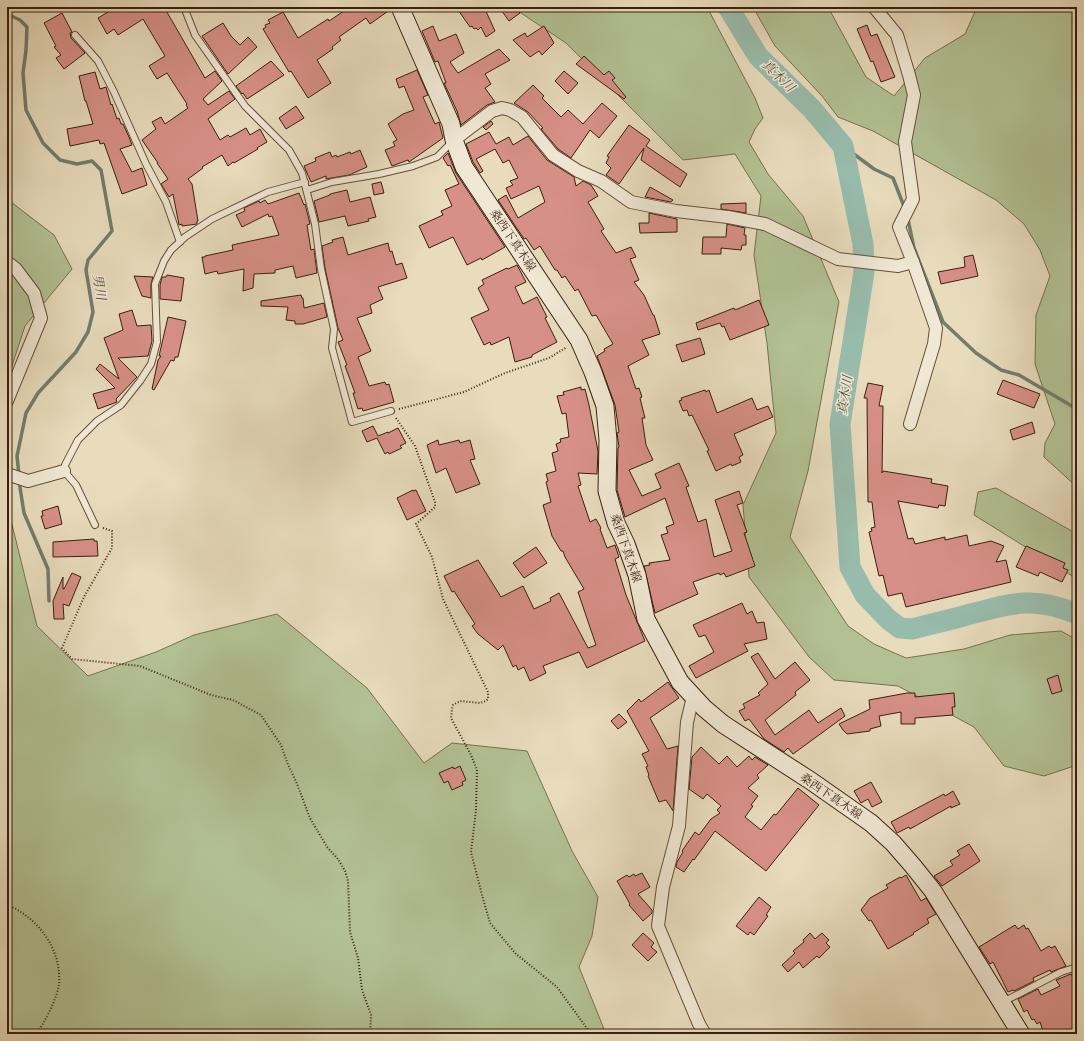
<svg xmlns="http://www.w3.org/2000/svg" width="1084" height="1041" font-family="Cardo,'Noto Serif JP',serif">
<rect width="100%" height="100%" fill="#e8dcbd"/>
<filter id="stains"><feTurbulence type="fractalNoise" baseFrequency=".005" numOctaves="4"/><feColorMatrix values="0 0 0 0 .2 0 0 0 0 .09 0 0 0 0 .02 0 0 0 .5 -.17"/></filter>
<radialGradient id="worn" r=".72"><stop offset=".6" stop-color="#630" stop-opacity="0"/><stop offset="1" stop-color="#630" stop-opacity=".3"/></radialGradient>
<g fill="#b2c194" stroke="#767051">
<polygon points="512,7 707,7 755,98 763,118 755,129 749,142 768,174 803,216 839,302 808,471 790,537 848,626 874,644 906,658 964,649 1010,635 1061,631 1077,640 1077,765 1044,776 1004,766 974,727 898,686 834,680 809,657 749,577 743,505 776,433 767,343 754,255 761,196 735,154 683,160 566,43"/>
<polygon points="753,7 828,7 866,77 894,96 925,58 965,34 977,7 1077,7 1077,487 1044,457 1045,443 1055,424 1035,364 1036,315 1050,276 1040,250 1024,224 996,200 873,131 838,117 822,96 775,46"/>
<polygon points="7,199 54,235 72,269 25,326 7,381"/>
<polygon points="996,488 1077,534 1077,579 974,515 978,492"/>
<polygon points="7,504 37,626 88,676 156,652 194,635 277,614 367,688 424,763 452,743 527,751 572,851 598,897 592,936 579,967 606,1034 7,1034"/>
</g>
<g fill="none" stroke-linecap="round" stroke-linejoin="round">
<g stroke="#727d6d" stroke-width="3.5">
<polyline points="7,14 20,20 27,27 26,50 23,73 26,110 43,143 60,160 77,164 92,161 101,170 112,231 88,260 86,270 93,312 88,332 76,352 38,393 26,413 17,456 19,475"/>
<polyline points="843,146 874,169 893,178 905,209"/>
<polyline points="908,219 914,248 943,322 976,353 1001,370 1019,375 1077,409"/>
<polyline points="19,481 24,513 48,569 49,601"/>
</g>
<path stroke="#98bcac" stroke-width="21" d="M 728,7 L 758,56 L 812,109 L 843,146 L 863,244 L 864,272 L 840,424 L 850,567 L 865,595 L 888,619 L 900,628 L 912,629 C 928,625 944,621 960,617 C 1005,605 1032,594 1077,614"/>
</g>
<g fill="#d79087" stroke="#391f0e">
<polygon points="121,7 164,7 205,78 215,71 222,81 203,99 208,105 229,91 235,99 208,119 220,140 228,135 230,137 246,128 250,135 260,129 267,142 257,148 258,149 234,163 233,162 228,166 222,155 202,167 203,168 188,179 192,184 198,221 197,221 197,224 182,226 182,224 179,225 173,194 169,197 161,184 168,179 157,163 158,163 142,140 156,129 152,122 161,117 165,124 188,108 186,105 187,104 167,73 157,79 149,66 165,56 143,19 118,35 114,29 107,34 98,18 113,9 114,11"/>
<polygon points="350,7 390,7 391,9 370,24 366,18 339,37 341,40 332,47 333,49 317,60 331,83 308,98 291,71 289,72 263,29 266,27 265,25 270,23 268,20 283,12 298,38 328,19 329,21"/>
<polygon points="456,7 484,7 495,31 486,37 481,27 478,30 476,28 474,29 472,26 470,27"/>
<polygon points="499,7 516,7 520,13 509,21"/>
<polygon points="62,13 72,32 70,33 71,38 85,53 64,69 56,58 61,55 54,47 56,46 44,23"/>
<polygon points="223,23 231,36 240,45 248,37 257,47 228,74 202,36"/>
<polygon points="867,25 871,36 877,34 895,77 881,82 873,61 871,62 857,29"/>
<polygon points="433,26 439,41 456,34 464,53 450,62 458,73 499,49 510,60 485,74 491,84 485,88 495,102 487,105 461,125 457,111 444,83 446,83 438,61 435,62 422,31"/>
<polygon points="544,26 554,43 542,55 539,51 530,57 513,40 525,33 527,37"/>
<polygon points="584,56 604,75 609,71 615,78 612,80 626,97 624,99 576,64"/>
<polygon points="271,61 284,75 247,99 243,93 242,94 236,86"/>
<polygon points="417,70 428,95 423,97 435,124 439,122 443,138 409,162 408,160 392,166 385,150 395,146 393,142 397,140 388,124 403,114 414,110 404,86 399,88 396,79"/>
<polygon points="564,71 578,83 568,94 555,81"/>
<polygon points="95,72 100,89 106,87 111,105 112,104 117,119 119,118 121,124 123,124 129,137 132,145 120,149 132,172 142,168 147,185 122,194 104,143 100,144 99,140 70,146 67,129 93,124 86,101 85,101 79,76"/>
<polygon points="533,85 544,96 542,98 561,117 568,110 583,124 602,103 617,116 599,138 590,130 571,158 558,149 541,129 543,128 528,112 514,103"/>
<polygon points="296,106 304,118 286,129 279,118"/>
<polygon points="491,121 493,124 486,130 483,127"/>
<polygon points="629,125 650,140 646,146 687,174 680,187 641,160 644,148 619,184 606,175 611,168 606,163 609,157 607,156"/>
<polygon points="489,132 496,144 509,137 513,145 528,136 547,160 574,177 576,186 583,181 591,185 598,196 588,202 604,229 601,231 616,253 631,247 636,257 630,259 639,280 634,282 644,295 653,315 654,315 660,334 642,340 649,355 628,366 636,389 639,388 642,397 640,398 645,418 642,418 646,445 653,460 629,470 642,496 661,488 655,474 679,463 689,486 686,487 698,522 706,519 714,557 732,551 715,500 739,491 743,503 737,505 747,532 744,533 755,566 726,577 724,573 720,575 719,573 693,582 698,594 655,613 644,566 650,565 649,563 670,560 661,535 668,533 666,527 674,524 665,498 625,517 617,490 618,448 619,447 617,433 619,432 615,405 597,356 605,351 604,349 613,344 596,315 592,316 578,289 575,291 565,276 562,278 557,270 555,270 540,246 534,250 526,238 524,239 498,200 506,195 518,218 545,202 539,186 511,199 506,188 513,185 510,181 518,178 509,160 503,163 495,149 476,159 483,171 480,173 473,162 466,144"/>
<polygon points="360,150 367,167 349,175 326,179 326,176 311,182 304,166 316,161 315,158 330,152 332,157 336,155 337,157 350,152 351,154"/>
<polygon points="448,153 456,173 505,247 482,260 481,258 467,265 453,237 429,248 419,226 443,215 441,211 452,206 445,190 459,184 450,165 448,166 443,158"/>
<polygon points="381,182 384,193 374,195 372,184"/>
<polygon points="650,187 673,200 671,202 645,197"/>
<polygon points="347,190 350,202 370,197 376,217 368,219 369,221 348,226 345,216 319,222 314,201 330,195 330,194"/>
<polygon points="299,193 304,205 305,204 310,224 307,225 311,250 314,249 317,273 296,278 293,266 275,270 275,273 254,274 253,288 243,291 244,269 218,274 217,271 205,274 202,257 205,257 205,256 233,250 232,245 279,235 272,216 269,217 268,214 242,227 236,215 245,211 244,208 259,201 260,203 265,200 268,204"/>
<polygon points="746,203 746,213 721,209 721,204"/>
<polygon points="649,213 677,219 677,232 640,233 639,223 649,223"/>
<polygon points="727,224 745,228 744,235 746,235 746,245 742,245 741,250 721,248 721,254 702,254 703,237 726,237"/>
<polygon points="343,237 348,255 388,243 390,252 392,251 396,265 402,263 407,278 378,287 383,299 370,305 372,313 357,318 371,351 358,357 369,386 385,382 386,385 389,384 394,402 363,411 362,408 358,409 353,393 355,393 345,366 347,365 338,342 343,340 338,328 325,268 322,246 333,242 332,240"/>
<polygon points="973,255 978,276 941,284 938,272 965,267 964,257"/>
<polygon points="517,265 526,282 515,287 523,304 537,297 547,317 545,318 557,342 532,355 532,357 515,362 509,337 491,345 490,342 484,345 471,318 489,310 478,288 484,284 482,280 507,268 508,269"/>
<polygon points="167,275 184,278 181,301 160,299 160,285 162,277 166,277"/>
<polygon points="134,276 153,277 151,284 151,298 142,296"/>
<polygon points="301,295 302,298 303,298 304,308 324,303 327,317 303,324 295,324 295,321 286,320 288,307 261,306 261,301"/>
<polygon points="759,300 769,325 730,340 724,326 722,327 720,323 698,330 696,323 734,308 735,310"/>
<polygon points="132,310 137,326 151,325 152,341 148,356 118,358 137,377 116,399 117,402 98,409 93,394 115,388 96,369 100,364 119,379 104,338 123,330 119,314"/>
<polygon points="168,317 186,321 178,357 175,357 174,361 171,360 154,390 152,389 158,360 161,356 159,356"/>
<polygon points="700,338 705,354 682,362 676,345"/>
<polygon points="1003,380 1040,394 1034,408 997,394"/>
<polygon points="868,383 883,386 879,406 883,406 882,473 883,471 932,479 931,483 948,486 945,506 939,505 938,508 898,501 908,539 913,538 915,544 945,537 945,540 967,535 969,546 991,541 1004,546 996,562 1006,560 1011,582 906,607 902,593 888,596 883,575 879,576 869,532 872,531 871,528 875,527 872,502 868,502 867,398 864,398"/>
<polygon points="581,387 581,390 585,389 589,405 598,451 597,474 578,473 581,485 578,486 590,522 596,519 601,528 600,529 607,548 615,545 619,557 615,559 626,595 645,641 587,668 579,652 543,666 546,673 530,681 524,667 518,670 516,665 513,667 503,645 498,650 478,634 472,626 475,624 454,591 452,592 444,576 478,560 501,597 523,586 534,609 551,601 550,598 559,593 588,648 596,645 578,592 584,589 565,557 563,551 561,551 552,536 543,505 551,502 546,482 548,481 546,474 556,471 552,453 558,451 556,444 561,442 560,439 569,437 566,413 562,414 557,396 564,395 563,392"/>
<polygon points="705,390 706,392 709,390 717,413 752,398 757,410 768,406 773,417 734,434 743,455 739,457 741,462 732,466 731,464 716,471 707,451 709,450 692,415 689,416 687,410 683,411 679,401 682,400 681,398"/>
<polygon points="1032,422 1035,433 1013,440 1010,430"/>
<polygon points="373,426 378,436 388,432 388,433 398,428 406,443 400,446 402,448 389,454 388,452 385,454 377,438 367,442 362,431"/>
<polygon points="438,440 439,445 459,440 460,443 470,440 475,459 470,460 480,484 456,493 446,468 436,473 427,445"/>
<polygon points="413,490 413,491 416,490 426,511 407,520 397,498"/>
<polygon points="58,506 62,524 45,529 41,516 43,516 42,511"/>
<polygon points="94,539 94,541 97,541 98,556 53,557 53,542"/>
<polygon points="1026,546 1065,563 1063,568 1068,570 1062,582 1040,572 1038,576 1016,567"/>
<polygon points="536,547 547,563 524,578 513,563"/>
<polygon points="72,573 81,577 69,606 63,604 64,619 54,619 53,601 63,577 63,589 64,589"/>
<polygon points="742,603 747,614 752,611 757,623 764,622 767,639 744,644 748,651 696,678 689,666 714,652 705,635 699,637 693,625"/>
<polygon points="758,653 775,679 795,662 810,680 795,692 796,695 765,720 775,735 809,710 818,723 841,708 845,716 793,754 788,748 784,752 764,739 749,719 745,721 739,711 745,708 743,704 760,695 758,693 768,684 751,657"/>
<polygon points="1058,675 1062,691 1052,694 1047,679"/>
<polygon points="668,682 679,698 650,718 667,749 678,746 673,811 666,800 659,802 648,776 649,775 646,767 648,766 642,754 649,751 627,711 639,699 641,702"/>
<polygon points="907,693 915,693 915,697 954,693 955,707 952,707 953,715 915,718 915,724 901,724 901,712 879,716 881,726 870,729 870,731 847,734 843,730 839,724 870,709 869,700"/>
<polygon points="619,714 627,722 618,729 611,721"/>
<polygon points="701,747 719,764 727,756 737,767 749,756 752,760 755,757 768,765 757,775 759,778 748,788 758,796 751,805 753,806 745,817 761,830 774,814 776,815 798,788 819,805 766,871 715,831 694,860 693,859 684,872 676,867 677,862 683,852 682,851 695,832 699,835 711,819 720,813 717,810 721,806 707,794 703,799 689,789 692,757"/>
<polygon points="460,766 466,780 462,782 463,785 452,790 448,781 444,783 439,773 453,767 454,769"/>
<polygon points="871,782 882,802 872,807 868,799 861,803 854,791"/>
<polygon points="953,791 960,804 951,808 951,806 910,829 909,827 897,833 891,822 944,794 945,796"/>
<polygon points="969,844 980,861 942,886 934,876 953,865 950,861 960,855 957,851"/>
<polygon points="642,873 650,887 638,894 652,910 652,913 643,921 629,905 630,904 617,881 627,875 629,877 634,874 635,876"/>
<polygon points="906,875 921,901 926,898 936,914 927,919 929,923 913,933 914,934 888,949 871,920 869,921 861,910 870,898 888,888 886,885 900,877 901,878"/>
<polygon points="759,897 771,907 766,915 768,916 754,935 750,932 748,935 736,926"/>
<polygon points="1015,925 1018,929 1024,925 1026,929 1028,928 1041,951 1049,946 1051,948 1055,946 1066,966 1051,972 1050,970 1033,978 1034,981 1014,991 1013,990 1008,992 993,962 990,964 979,947"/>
<polygon points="643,933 654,943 651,947 657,952 648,961 632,945"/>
<polygon points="810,933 815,939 822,933 829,940 826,943 830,947 819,958 817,956 803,968 799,962 788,972 782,965 795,953 793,951 804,942 803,940"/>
<polygon points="1071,974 1073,977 1077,975 1077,1032 1072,1034 1044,1034 1040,1022 1037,1024 1034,1019 1032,1020 1027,1010 1024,1012 1018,999 1038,989 1041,995 1060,986 1056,980"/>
</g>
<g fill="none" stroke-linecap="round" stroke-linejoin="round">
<g stroke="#654e3a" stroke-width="8">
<g id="service">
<polyline points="184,7 195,35 245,106 289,150 302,173 315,224 321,269 334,329 332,348 352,422 391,411"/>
<polyline points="75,35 98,61 114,92 146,164 166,202 180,242"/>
<polyline points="307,190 332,182 379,174 413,166 437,157 453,141"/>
<polyline points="95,525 76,485 64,471 65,465 78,440 97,421 121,405 140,381 151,364 157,342 155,284 164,261 171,250 185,237 212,219 268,192 305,182"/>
<polyline points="1003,1002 1061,972 1077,967"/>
</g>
</g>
<g stroke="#654e3a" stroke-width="14">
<g id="minor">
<polyline points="874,7 897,35 909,75 914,95 905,142 913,199 899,227 913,262 936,328 934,344 910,424"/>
<polyline points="454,140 492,111 502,108 510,110 522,117 553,155 578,171 601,181 631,202 676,211 728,217 765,224 838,259 898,266 913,262"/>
<polyline points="7,262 16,269 34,293 41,318 7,401"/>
<polyline points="7,474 28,481 64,471"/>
<polyline points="693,697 687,722 679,826 663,887 658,926 699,1024 705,1034"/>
</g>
</g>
<g stroke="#391f0e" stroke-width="19">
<polyline id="secondary" points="400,7 451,124 454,140 464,167 579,340 593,372 605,406 608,440 607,491 616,523 626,544 637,575 646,619 680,682 704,708 723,724 811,781 871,823 893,843 913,866 933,891 1021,1034"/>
</g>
<g stroke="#391f0e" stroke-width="2" stroke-dasharray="1 2" stroke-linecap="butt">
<polyline points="399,409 464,392 505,373 549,358 567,347"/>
<polyline points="396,418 415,446 435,502 435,507 416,524 432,557 443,599 488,692 488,699 486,701 480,703 460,701 453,705 452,709 451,718 471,755 477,770 476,810 471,852 482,895 490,923 516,954 557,987 591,1034"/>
<polyline points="103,528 112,531 112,548 84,597 62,648 72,659 140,666 211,695 233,700 261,715 281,745 287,762 297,784 310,818 327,847 338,859 345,871 348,881 350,932 358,958 362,990 371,1015 370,1034"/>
<path d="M 7,905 C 38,917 62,950 59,984 C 57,999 45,1022 36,1034"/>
</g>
<use href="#service" stroke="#f0e8d4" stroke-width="6"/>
<use href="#minor" stroke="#f0e8d4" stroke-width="12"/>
<use href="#secondary" stroke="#f0e8d4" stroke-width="17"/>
</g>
<g text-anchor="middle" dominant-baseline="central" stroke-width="3" stroke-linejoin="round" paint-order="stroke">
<g font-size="12" fill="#391f0e" stroke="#f0e8d4">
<text transform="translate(513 240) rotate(56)">桑西下真木線</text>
<text transform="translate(626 548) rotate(71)">桑西下真木線</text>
<text transform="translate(831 796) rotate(34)">桑西下真木線</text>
</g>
<g font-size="13" font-style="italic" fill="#564e3d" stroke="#f0e8d4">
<text transform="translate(778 76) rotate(44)">真木川</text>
<text transform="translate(99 287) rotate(81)">男川</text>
<text transform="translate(845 395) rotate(-81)">真木川</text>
</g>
</g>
<rect width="1084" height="1041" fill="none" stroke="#e8dcbd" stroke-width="24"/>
<rect x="8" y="8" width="1068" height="1025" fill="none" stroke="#391f0e" stroke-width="2"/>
<rect x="12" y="12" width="1060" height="1017" fill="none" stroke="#391f0e"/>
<rect width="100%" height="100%" filter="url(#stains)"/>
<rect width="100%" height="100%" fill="url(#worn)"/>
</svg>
